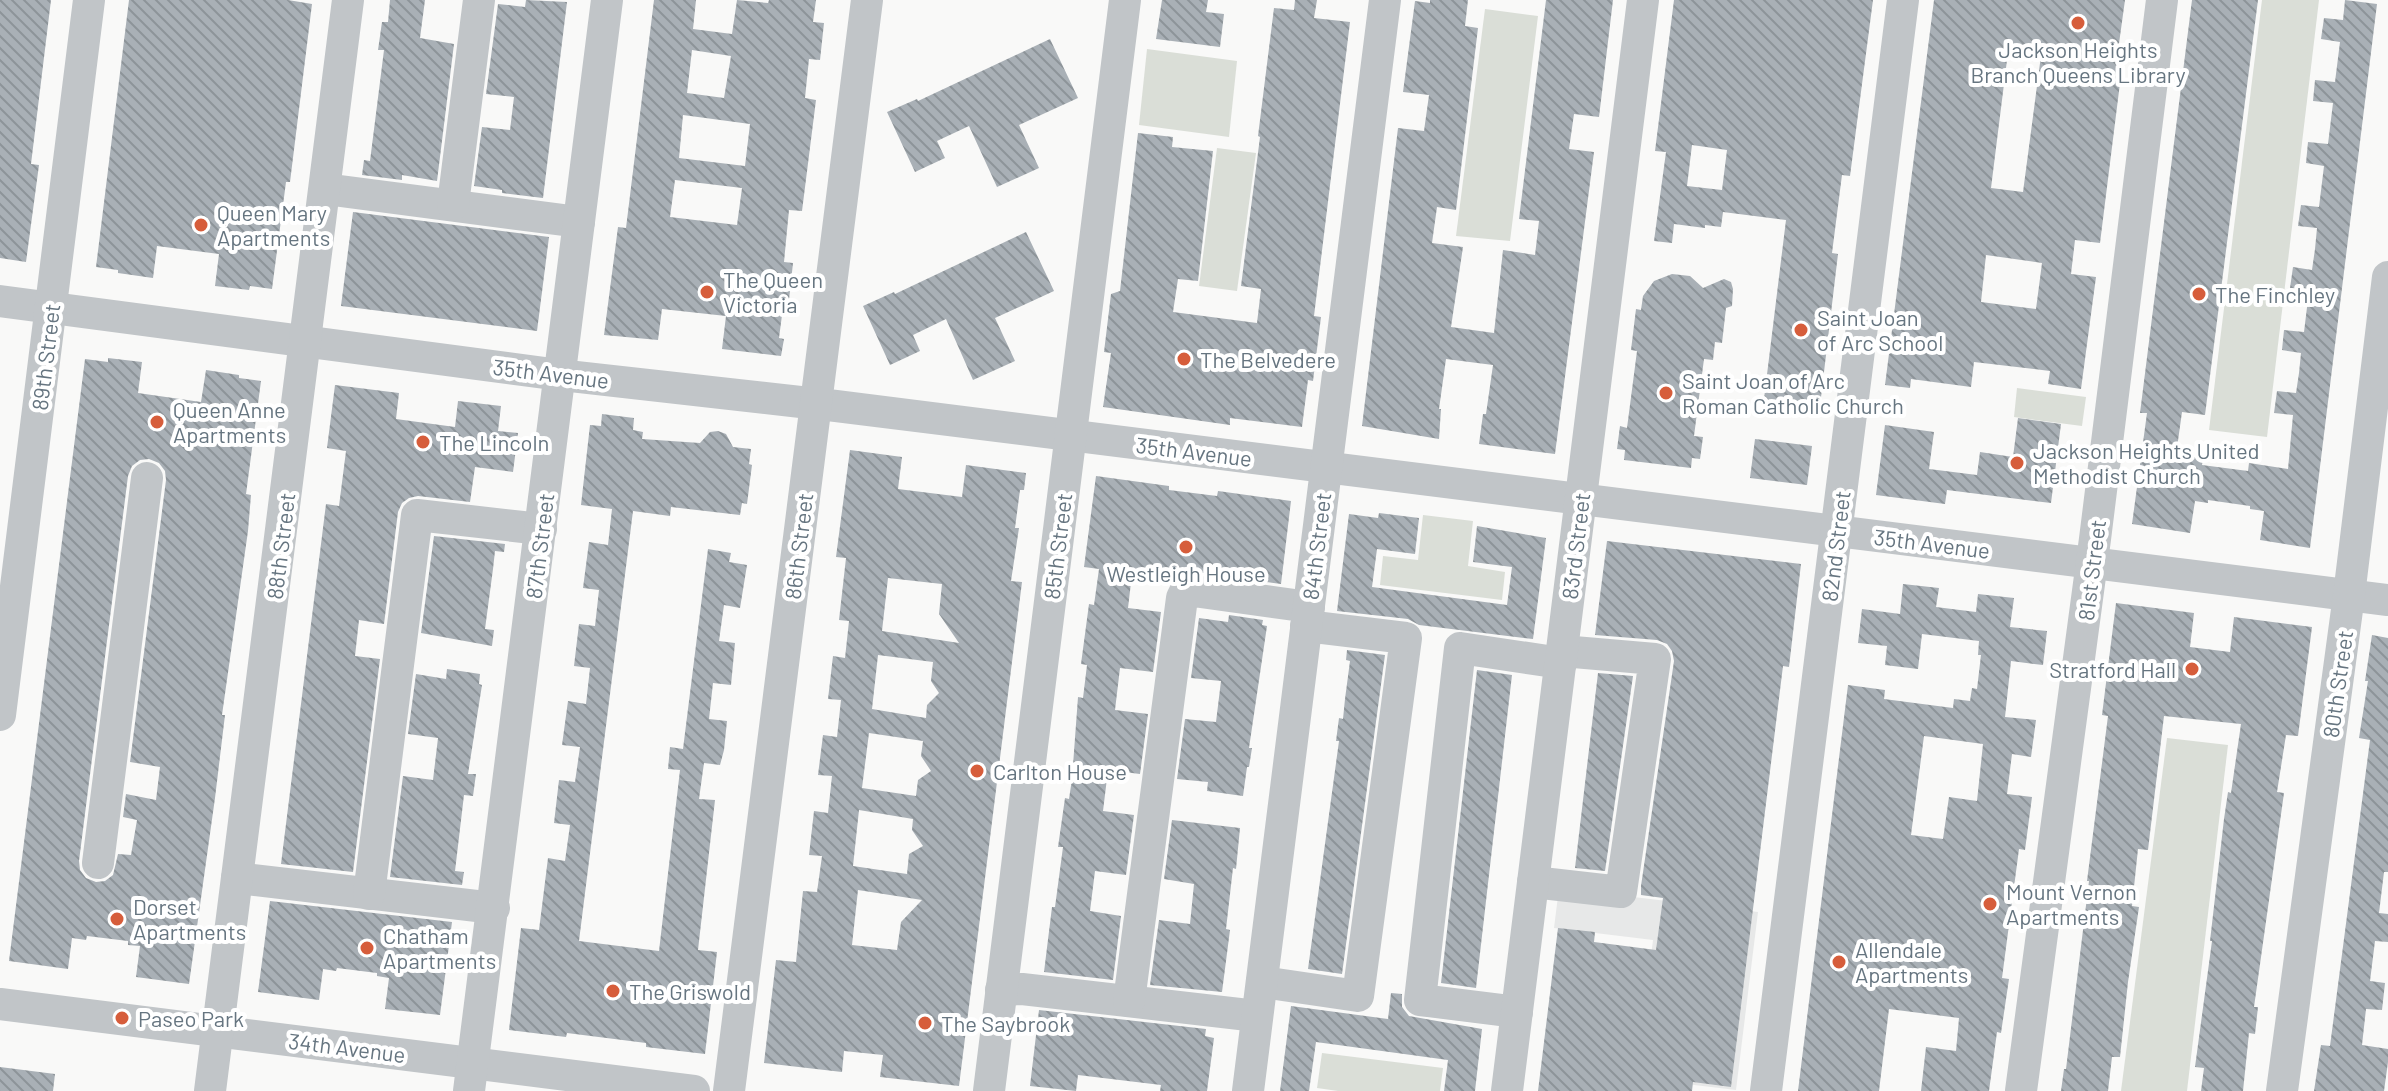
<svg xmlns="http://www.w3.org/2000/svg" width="2388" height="1091" font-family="Barlow,sans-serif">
<defs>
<pattern id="building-back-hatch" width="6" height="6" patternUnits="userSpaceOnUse" patternTransform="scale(2)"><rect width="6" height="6" fill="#a9b0b6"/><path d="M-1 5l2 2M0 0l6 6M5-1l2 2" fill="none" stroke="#8d9499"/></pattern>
</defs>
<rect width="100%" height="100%" fill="#f9f9f8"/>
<polygon fill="#e7e8e8" points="1559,888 1758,912 1736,1090 1636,1078 1653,940 1554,928"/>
<g fill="#daded7">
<polygon points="2262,0 2319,0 2267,437 2209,430"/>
<polygon points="1485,9 1538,16 1510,241 1456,236"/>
<polygon points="1147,49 1237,61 1229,137 1139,125"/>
<polygon points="1217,148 1256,153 1237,291 1199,286"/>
<polygon points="2017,388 2086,397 2082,426 2014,417"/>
<polygon points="1423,515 1473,521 1468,566 1505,572 1502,600 1380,585 1383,556 1418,560"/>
<polygon points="2167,738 2228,745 2187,1091 2121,1091"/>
<polygon points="1322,1053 1443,1068 1440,1091 1338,1091 1317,1088"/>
</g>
<g fill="url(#building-back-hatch)" fill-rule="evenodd">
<polygon points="0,0 51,0 31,164 39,165 26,262 0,258"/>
<polygon points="129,0 288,0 312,4 290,182 286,182 272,289 250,286 249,290 215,286 219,254 157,246 153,278 118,273 118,270 96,267"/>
<polygon points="390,0 425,0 420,38 454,44 437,181 402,175 402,180 362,175 364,160 370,161 384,50 378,50 382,22 388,22"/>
<polygon points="526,0 567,2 543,198 502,193 502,190 474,186 482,127 510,130 514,97 486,94 498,4 525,7"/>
<path d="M 654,0 L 696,0 L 693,29 L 732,34 L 737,0 L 768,3 L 769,0 L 816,0 L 813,22 L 824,23 L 820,60 L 809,59 L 805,98 L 816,100 L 802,211 L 789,210 L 784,262 L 793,263 L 789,300 L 784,300 L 779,338 L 784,339 L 781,356 L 722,349 L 726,316 L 662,309 L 658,340 L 604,335 L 618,227 L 626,228 ZM 692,50 L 731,56 L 724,98 L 687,93 ZM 683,115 L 750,124 L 745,166 L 679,158 ZM 675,180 L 742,188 L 737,225 L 670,217 Z"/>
<polygon points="1162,0 1208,0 1206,12 1224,14 1220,47 1156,39"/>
<polygon points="1295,0 1317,0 1314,18 1350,22 1314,316 1321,317 1313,381 1308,380 1302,427 1230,418 1230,425 1103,407 1111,353 1104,352 1111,294 1120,291 1138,133 1173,137 1172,147 1213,151 1198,281 1178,279 1173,312 1257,323 1261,289 1241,286 1260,137 1258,136 1274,8 1294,10"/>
<polygon points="1430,0 1468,0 1465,26 1478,28 1456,210 1437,207 1432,243 1463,247 1451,327 1494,333 1503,250 1535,255 1539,221 1519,219 1546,0 1613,0 1599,117 1574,114 1569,149 1594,152 1555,454 1479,444 1483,414 1486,414 1493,365 1446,359 1439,409 1441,409 1439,439 1362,426 1398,128 1424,131 1429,95 1403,92 1415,1 1430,3"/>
<path d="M 1674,0 L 1873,0 L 1850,176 L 1842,175 L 1832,253 L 1838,254 L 1819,414 L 1763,407 L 1786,220 L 1723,212 L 1721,227 L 1705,225 L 1705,228 L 1674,224 L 1672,243 L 1654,241 L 1666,152 L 1655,151 ZM 1692,145 L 1727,150 L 1722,190 L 1687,186 Z"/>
<path d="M 1934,0 L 2125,0 L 2117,58 L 2123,59 L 2100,243 L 2075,240 L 2071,274 L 2096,277 L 2081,389 L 2048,384 L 2050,371 L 1974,362 L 1971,387 L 1911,379 L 1910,388 L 1885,385 ZM 2009,44 L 2042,48 L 2023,192 L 1991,188 ZM 1986,255 L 2042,263 L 2036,309 L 1981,302 Z"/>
<polygon points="2192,0 2258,0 2205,415 2182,412 2176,455 2203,458 2202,465 2248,471 2249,463 2288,469 2293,415 2274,413 2277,391 2296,393 2299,373 2301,353 2282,350 2284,330 2304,332 2309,291 2290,288 2293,267 2312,270 2315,249 2317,228 2298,226 2301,205 2319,207 2324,166 2306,163 2308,142 2328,144 2333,103 2313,101 2315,80 2335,82 2340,42 2321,39 2324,18 2343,20 2345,0 2377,4 2310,548 2260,540 2264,511 2250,509 2250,506 2208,500 2208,503 2195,501 2190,533 2132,524 2147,413 2140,413"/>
<polygon points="1050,39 1078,98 1019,125 1039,168 997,187 969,126 937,141 945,158 915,172 887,112 917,99 918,101"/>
<polygon points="353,212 549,237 537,331 341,306"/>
<polygon points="1026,232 1054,291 995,318 1015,361 973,380 946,319 913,335 920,351 890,365 863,306 894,292 895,294"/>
<polygon points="1672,274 1690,276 1703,288 1724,279 1731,282 1733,289 1732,306 1726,308 1722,343 1715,342 1713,360 1704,359 1694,436 1703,437 1700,459 1692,458 1691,468 1624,460 1625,450 1617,449 1620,426 1627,428 1637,351 1631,350 1636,309 1641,310 1643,296 1654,281"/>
<path d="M 108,358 L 142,362 L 138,393 L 201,402 L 206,370 L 239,375 L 239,378 L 261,381 L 246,494 L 251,495 L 248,531 L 222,715 L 225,715 L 215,798 L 189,984 L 136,977 L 140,946 L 128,945 L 128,941 L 87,936 L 86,940 L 72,938 L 68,969 L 9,961 L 85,359 L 108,362 ZM 149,459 L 159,463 L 165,471 L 166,480 L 130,762 L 160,767 L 156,800 L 126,794 L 123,817 L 137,820 L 131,855 L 118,854 L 113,875 L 105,881 L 96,882 L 86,878 L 80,870 L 79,861 L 128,476 L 132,466 L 140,460 Z"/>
<polygon points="335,385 399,393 396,419 455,427 458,401 501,406 498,431 518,433 513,472 475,467 470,502 418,496 409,498 402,503 398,512 384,624 359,620 355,656 380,659 353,872 281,864 326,504 339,506 346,451 327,448"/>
<polygon points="602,414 634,418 633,430 643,432 642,439 700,443 710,432 718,431 726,434 733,447 751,449 749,464 752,465 747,504 742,503 740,515 671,507 670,516 633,511 579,941 659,951 680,770 668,769 670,747 683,749 708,549 731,553 729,562 747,565 740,608 724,605 719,641 735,643 731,685 713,683 709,719 727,721 724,750 720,765 704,763 699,799 715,800 698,950 717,952 705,1054 646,1047 646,1043 567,1033 566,1037 509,1030 521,928 539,930 548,858 565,861 570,825 554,823 559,780 575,782 580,747 562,745 568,701 586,704 590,668 574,666 579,624 595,626 599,590 583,588 589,542 608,545 612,509 581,505 590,425 601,426"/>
<polygon points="2018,418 2061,424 2051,503 1947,490 1945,504 1876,495 1885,425 1934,432 1929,469 1977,475 1980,452 2013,457"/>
<polygon points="1755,439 1812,446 1807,485 1750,478"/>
<path d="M 850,450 L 902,457 L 898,489 L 962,497 L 966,465 L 1026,473 L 1024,490 L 1020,490 L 1015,528 L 1019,528 L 1011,581 L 1022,582 L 959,1086 L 880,1077 L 883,1055 L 844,1051 L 842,1072 L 764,1063 L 776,960 L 796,962 L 803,891 L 817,892 L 822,856 L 809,855 L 814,811 L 828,813 L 832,776 L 818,775 L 823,735 L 837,737 L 841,700 L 828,699 L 833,656 L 845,658 L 849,621 L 839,620 L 846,558 L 836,557 ZM 888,578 L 942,584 L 939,614 L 959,643 L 882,631 ZM 878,655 L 933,662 L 931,681 L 939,693 L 927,705 L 926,718 L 872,709 ZM 869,733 L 923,741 L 921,756 L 931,771 L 918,780 L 916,796 L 862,788 ZM 859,810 L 913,819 L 912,830 L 923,846 L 909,854 L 907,874 L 853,866 ZM 858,890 L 922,900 L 901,922 L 897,950 L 852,945 Z"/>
<polygon points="1096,476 1169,486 1169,490 1217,496 1218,491 1291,501 1281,584 1189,571 1178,573 1172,579 1132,574 1128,608 1161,612 1153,672 1120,668 1115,710 1148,714 1140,774 1108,770 1103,811 1134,815 1126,875 1095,871 1090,911 1121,916 1113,980 1044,972 1052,907 1055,907 1063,847 1058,847 1065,798 1069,799 1072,779 1078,697 1083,698 1087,665 1081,664 1089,604 1094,605 1099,569 1084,567"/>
<polygon points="1379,513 1419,518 1415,554 1377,549 1372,587 1507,605 1512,567 1473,562 1477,526 1546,538 1533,639 1419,625 1408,619 1337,611 1349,514 1378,518"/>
<polygon points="434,536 505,544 504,552 495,551 493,569 485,629 494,630 492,646 421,633"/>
<polygon points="1607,541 1801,564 1789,667 1783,666 1731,1087 1693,1082 1692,1091 1538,1091 1558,928 1595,932 1594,942 1656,950 1663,898 1641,895 1641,886 1674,661 1672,651 1667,644 1657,640 1595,635"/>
<path d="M 1903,584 L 1939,588 L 1936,607 L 1976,612 L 1978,594 L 2014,598 L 2010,627 L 2047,631 L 2043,665 L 2011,661 L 2005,717 L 2036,720 L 2031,757 L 2012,754 L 2007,794 L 2032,797 L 2025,850 L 2019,849 L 2002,978 L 2009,979 L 2001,1033 L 1997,1032 L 1989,1091 L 1921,1091 L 1926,1047 L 1956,1051 L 1959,1018 L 1889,1009 L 1879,1091 L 1798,1091 L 1848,685 L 1885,690 L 1884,699 L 1953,708 L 1954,699 L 1970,701 L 1972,688 L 1977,689 L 1981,655 L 1978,655 L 1979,641 L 1922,634 L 1918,669 L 1885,665 L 1887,646 L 1858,643 L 1862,609 L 1900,614 ZM 1924,736 L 1983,744 L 1977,801 L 1949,797 L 1943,839 L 1911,835 Z"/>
<polygon points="2116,603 2194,613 2190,647 2230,652 2234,617 2312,627 2298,736 2286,735 2277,792 2284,793 2254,1007 2258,1007 2255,1034 2249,1033 2243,1091 2201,1091 2204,1068 2195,1067 2212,941 2210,941 2224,819 2228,792 2231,793 2241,724 2164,716 2148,850 2138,849 2132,906 2139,907 2128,982 2120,1057 2112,1057 2108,1091 2061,1091 2064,1069 2066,1069 2089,881 2087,881 2108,716 2102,715"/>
<polygon points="1229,615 1263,620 1262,625 1267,626 1249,748 1252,748 1249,767 1247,767 1243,796 1207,791 1208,782 1177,779 1185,719 1216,722 1221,681 1191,678 1199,618 1228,622"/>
<polygon points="2372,635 2388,638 2388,872 2384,872 2379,913 2388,914 2388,942 2375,941 2370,981 2385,983 2382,1010 2366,1009 2362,1045 2388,1049 2388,1062 2384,1091 2314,1091 2321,1045 2330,1046 2370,740 2359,738 2368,681 2365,681"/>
<polygon points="1347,650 1385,655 1342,974 1308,969 1339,741 1336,741 1339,718 1343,719 1345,699 1350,661 1346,660"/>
<polygon points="447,669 480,674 479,684 482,685 468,774 476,774 473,796 464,795 455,871 464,872 462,885 390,877 403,776 433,780 438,738 408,734 416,674 446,679"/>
<polygon points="1477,670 1512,675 1476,988 1441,983"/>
<polygon points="1598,673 1633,676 1605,871 1575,868"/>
<polygon points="1172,820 1240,828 1236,869 1233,868 1226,929 1230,930 1222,992 1150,985 1159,920 1190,924 1194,884 1164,879"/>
<polygon points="270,901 452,922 440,1015 385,1009 389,978 377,976 377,973 337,968 336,971 323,969 319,1000 258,992"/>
<polygon points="1391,993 1402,994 1402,1007 1409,1016 1482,1029 1475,1091 1444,1091 1448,1060 1316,1042 1309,1091 1280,1091 1291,1006 1388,1019"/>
<polygon points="1039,1010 1206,1029 1205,1036 1214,1038 1207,1091 1160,1091 1161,1085 1078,1075 1076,1091 1030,1086"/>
<polygon points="0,1067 55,1074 53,1091 0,1091"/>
</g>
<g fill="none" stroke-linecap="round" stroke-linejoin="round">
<g stroke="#c1c5c8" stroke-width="32">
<polyline points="325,189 579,222"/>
<polyline points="453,204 479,0"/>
<polyline points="0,301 560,375 836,406 2388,600"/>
<polyline points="0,715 89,0"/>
<polyline points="98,863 147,478"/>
<polyline points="237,878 494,908"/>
<polyline points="1533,882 1621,892 1655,659 1562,651"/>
<polyline points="369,894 417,515 541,529"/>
<polyline points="1262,982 1358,996 1406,638 1306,626"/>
<polyline points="1001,990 1022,989 1257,1016"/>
<polyline points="1129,1001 1182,598 1186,590 1309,607"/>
<polyline points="0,1004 694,1091"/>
<polyline points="1517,1012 1420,1000 1460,648 1561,663"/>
<polyline points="210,1091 348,0"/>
<polyline points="469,1091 607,0"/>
<polyline points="729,1091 867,0"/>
<polyline points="989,1091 1125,0"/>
<polyline points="1248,1091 1385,0"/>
<polyline points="1507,1091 1643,0"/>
<polyline points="1766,1091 1903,0"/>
<polyline points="2021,1091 2095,539 2162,0"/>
<polyline points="2282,1091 2349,595 2388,277"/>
</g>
</g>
<g fill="#d65d3b" stroke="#fff" stroke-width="3">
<circle cx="2078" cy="23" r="8"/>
<circle cx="201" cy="225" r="8"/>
<circle cx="707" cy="292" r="8"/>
<circle cx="2199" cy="294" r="8"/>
<circle cx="1801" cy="330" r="8"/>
<circle cx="1184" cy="359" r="8"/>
<circle cx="1666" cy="393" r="8"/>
<circle cx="157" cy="422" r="8"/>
<circle cx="423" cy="442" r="8"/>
<circle cx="2017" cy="463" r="8"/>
<circle cx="1186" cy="547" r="8"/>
<circle cx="2192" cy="669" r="8"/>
<circle cx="977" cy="771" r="8"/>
<circle cx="1990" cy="904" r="8"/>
<circle cx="117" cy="919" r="8"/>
<circle cx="367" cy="948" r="8"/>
<circle cx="1839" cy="962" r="8"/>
<circle cx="613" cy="991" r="8"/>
<circle cx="122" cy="1018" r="8"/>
<circle cx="925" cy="1023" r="8"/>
</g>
<g text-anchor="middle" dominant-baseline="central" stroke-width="8" stroke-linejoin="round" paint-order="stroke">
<g font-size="22" fill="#667580" stroke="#fff" text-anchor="start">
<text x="2078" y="49" text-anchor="middle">Jackson Heights<tspan x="2078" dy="25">Branch Queens Library</tspan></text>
<text x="217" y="212">Queen Mary<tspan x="217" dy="25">Apartments</tspan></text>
<text x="723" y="279">The Queen<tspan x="723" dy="25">Victoria</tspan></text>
<text x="2215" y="294">The Finchley</text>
<text x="1817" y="317">Saint Joan<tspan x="1817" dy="25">of Arc School</tspan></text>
<text x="1200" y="359">The Belvedere</text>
<text x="1682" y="380">Saint Joan of Arc<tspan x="1682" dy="25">Roman Catholic Church</tspan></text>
<text x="173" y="409">Queen Anne<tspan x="173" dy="25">Apartments</tspan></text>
<text x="439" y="442">The Lincoln</text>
<text x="2033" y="450">Jackson Heights United<tspan x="2033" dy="25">Methodist Church</tspan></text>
<text x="1186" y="573" text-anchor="middle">Westleigh House</text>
<text x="2176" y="669" text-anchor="end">Stratford Hall</text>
<text x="993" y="771">Carlton House</text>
<text x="2006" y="891">Mount Vernon<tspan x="2006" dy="25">Apartments</tspan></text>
<text x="133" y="906">Dorset<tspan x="133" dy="25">Apartments</tspan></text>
<text x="383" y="935">Chatham<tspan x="383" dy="25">Apartments</tspan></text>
<text x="1855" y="949">Allendale<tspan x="1855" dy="25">Apartments</tspan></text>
<text x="629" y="991">The Griswold</text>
<text x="138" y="1018">Paseo Park</text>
<text x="941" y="1023">The Saybrook</text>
</g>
<g font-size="22" fill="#667580" stroke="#fff">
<text transform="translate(45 357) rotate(-83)">89th Street</text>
<text transform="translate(551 373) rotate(7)">35th Avenue</text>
<text transform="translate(1194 451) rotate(7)">35th Avenue</text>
<text transform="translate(1932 543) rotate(7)">35th Avenue</text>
<text transform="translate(280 546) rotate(-83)">88th Street</text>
<text transform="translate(539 546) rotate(-83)">87th Street</text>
<text transform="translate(798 546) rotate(-83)">86th Street</text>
<text transform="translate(1057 546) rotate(-83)">85th Street</text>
<text transform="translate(1316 546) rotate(-83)">84th Street</text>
<text transform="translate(1575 546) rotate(-83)">83rd Street</text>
<text transform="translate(1835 546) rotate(-83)">82nd Street</text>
<text transform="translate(2091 570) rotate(-83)">81st Street</text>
<text transform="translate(2337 684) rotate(-82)">80th Street</text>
<text transform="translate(347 1047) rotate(7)">34th Avenue</text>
</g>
</g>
</svg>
